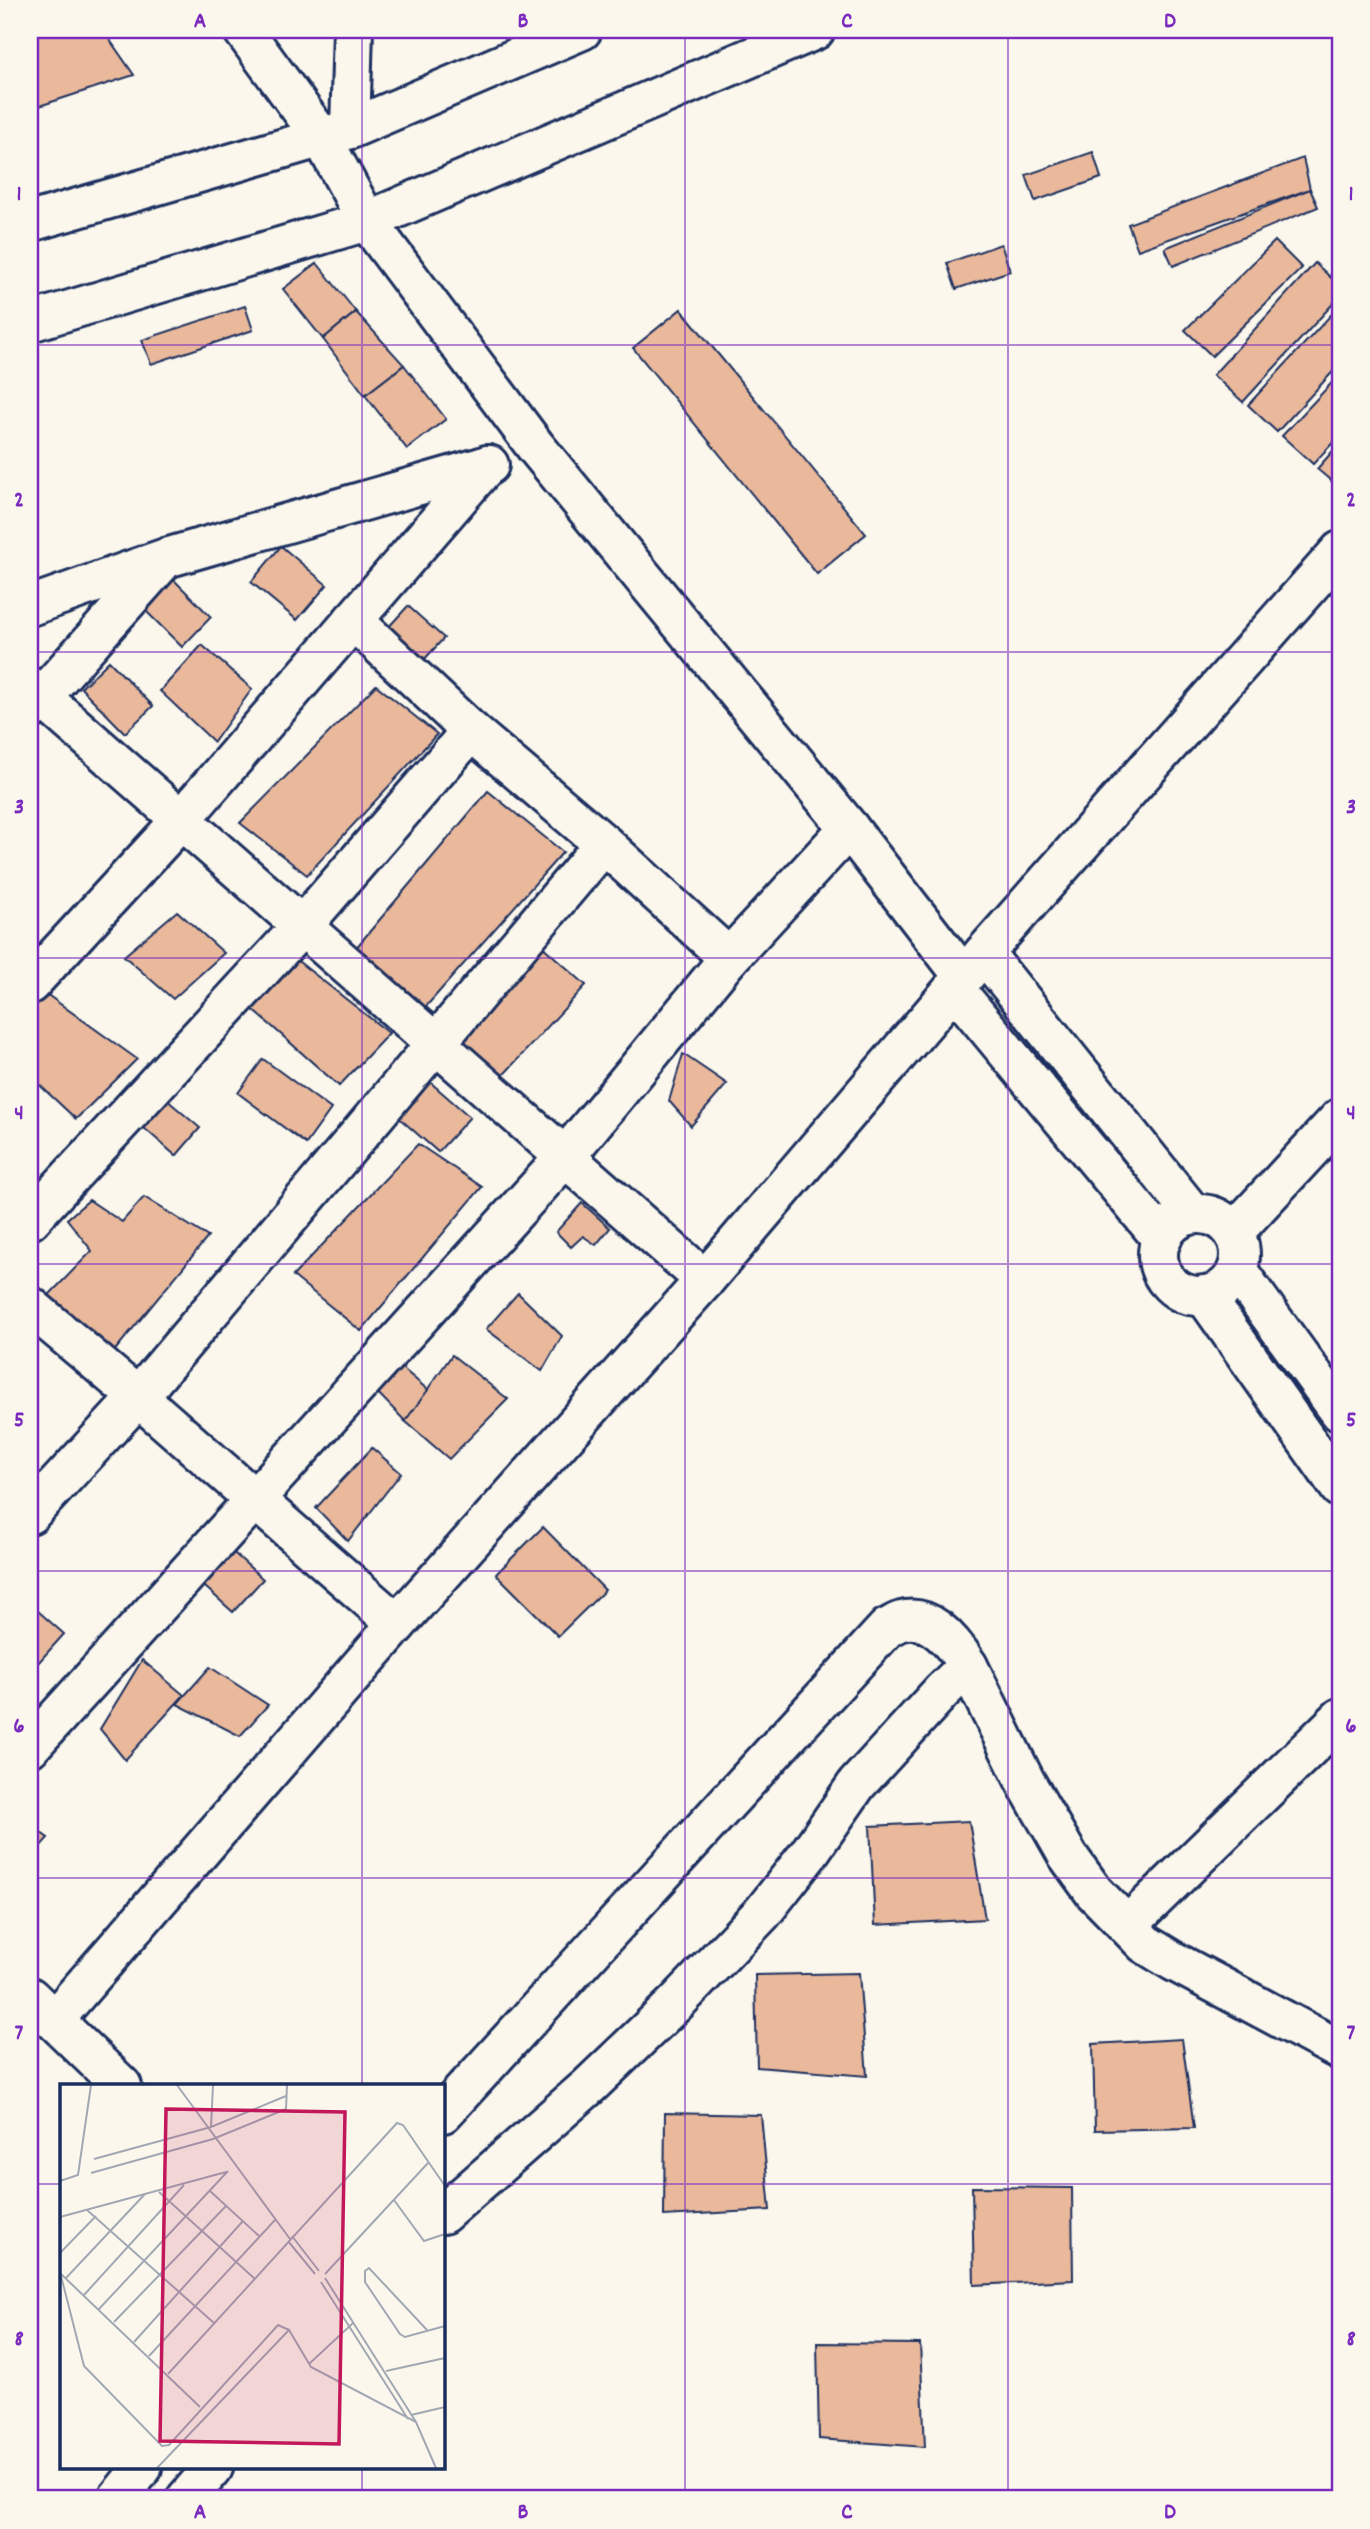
<svg xmlns="http://www.w3.org/2000/svg" width="1370" height="2529" font-family="Dekko,sans-serif">
<rect width="100%" height="100%" fill="#fbf7ec"/>
<filter id="ink" filterUnits="userSpaceOnUse"><feTurbulence type="fractalNoise" baseFrequency=".0143" numOctaves="2"/><feDisplacementMap in="SourceGraphic" scale="14" xChannelSelector="R" yChannelSelector="G"/><feConvolveMatrix kernelMatrix="1 2 1 2 8 2 1 2 1" color-interpolation-filters="sRGB"/></filter>
<g filter="url(#ink)">
<g fill="#eab99b" stroke="#1b2f5e" stroke-width="2">
<polygon points="30,30 103,30 134,75 30,109"/>
<polygon points="1093,152 1101,178 1035,201 1026,175"/>
<polygon points="1303,158 1310,189 1138,250 1128,224"/>
<polygon points="1310,189 1318,207 1173,266 1165,248"/>
<polygon points="1275,241 1302,268 1212,356 1185,330"/>
<polygon points="1001,244 1010,271 956,289 947,263"/>
<polygon points="317,263 356,312 323,339 283,289"/>
<polygon points="1315,263 1340,286 1340,296 1243,402 1213,375"/>
<polygon points="1340,305 1340,364 1277,432 1248,405"/>
<polygon points="245,306 253,330 151,364 142,340"/>
<polygon points="681,309 866,534 817,574 633,348"/>
<polygon points="356,312 404,365 365,395 323,339"/>
<polygon points="404,365 446,419 407,449 365,395"/>
<polygon points="1340,374 1340,435 1313,464 1282,436"/>
<polygon points="1340,443 1340,478 1335,484 1317,469"/>
<polygon points="281,546 327,585 297,620 251,582"/>
<polygon points="174,580 211,617 182,647 144,609"/>
<polygon points="408,606 444,638 421,663 385,631"/>
<polygon points="202,645 252,689 214,742 160,691"/>
<polygon points="109,661 153,706 125,733 81,688"/>
<polygon points="376,685 437,734 307,875 240,823"/>
<polygon points="488,791 563,852 422,1011 355,949"/>
<polygon points="177,911 224,953 173,999 124,956"/>
<polygon points="541,945 586,985 496,1083 451,1043"/>
<polygon points="294,958 389,1033 339,1086 249,1006"/>
<polygon points="42,991 137,1059 76,1119 30,1076 30,1005"/>
<polygon points="683,1054 727,1084 691,1126 669,1101"/>
<polygon points="263,1059 331,1109 306,1144 238,1093"/>
<polygon points="422,1075 470,1117 438,1152 390,1110"/>
<polygon points="159,1093 200,1128 176,1156 136,1121"/>
<polygon points="418,1144 482,1187 361,1331 293,1276"/>
<polygon points="144,1197 208,1237 112,1354 49,1295 92,1251 67,1219 89,1200 122,1222"/>
<polygon points="582,1203 610,1228 596,1245 583,1236 571,1247 556,1232"/>
<polygon points="518,1293 562,1336 542,1371 486,1329"/>
<polygon points="452,1355 508,1399 449,1459 405,1421"/>
<polygon points="396,1363 428,1390 405,1421 372,1387"/>
<polygon points="372,1448 401,1473 348,1541 316,1508"/>
<polygon points="543,1527 605,1590 558,1636 496,1574"/>
<polygon points="225,1545 263,1579 233,1612 195,1578"/>
<polygon points="30,1604 64,1634 30,1672"/>
<polygon points="142,1660 184,1695 125,1760 100,1729"/>
<polygon points="210,1667 268,1705 240,1736 177,1704"/>
<polygon points="969,1821 985,1919 875,1925 870,1826"/>
<polygon points="30,1825 48,1838 30,1858"/>
<polygon points="859,1973 867,2076 757,2067 755,1975"/>
<polygon points="1182,2039 1194,2128 1095,2130 1093,2044"/>
<polygon points="665,2113 761,2115 770,2210 664,2216"/>
<polygon points="972,2187 1072,2188 1073,2280 974,2285"/>
<polygon points="817,2343 920,2344 925,2447 819,2439"/>
</g>
<g fill="none" stroke-linecap="round" stroke-linejoin="round">
<g stroke="#1b2f5e" stroke-width="44">
<g id="minor">
<polyline points="243,30 322,138 367,221 535,446 849,828 964,977"/>
<polyline points="350,129 353,30"/>
<polyline points="30,222 350,129 582,30"/>
<polyline points="30,322 367,221 815,30"/>
<polyline points="30,606 166,558 489,465"/>
<polyline points="353,620 471,731 604,844 729,958"/>
<polyline points="30,687 705,1280"/>
<polyline points="30,710 162,562"/>
<polyline points="984,953 1193,1214"/>
<polyline points="30,984 181,820 487,465"/>
<polyline points="954,988 1162,1239"/>
<circle cx="1199" cy="1255" r="41"/>
<polyline points="30,1220 302,926 471,731"/>
<polyline points="1234,1232 1340,1118"/>
<polyline points="1237,1270 1340,1412"/>
<polyline points="1204,1295 1340,1488"/>
<polyline points="30,1306 138,1397 397,1624"/>
<polyline points="30,1514 138,1397 604,844"/>
<polyline points="30,1747 565,1157 729,958 849,828"/>
<polyline points="1128,1925 1340,1718"/>
<polyline points="30,1997 122,2086"/>
<polyline points="54,2020 397,1624 705,1280 984,953 1340,551"/>
<path d="M 443,2113 L 887,1628 C 892,1626 897,1622 902,1621 C 931,1613 955,1645 968,1666"/>
<polyline points="443,2214 589,2086 677,2002 763,1912 807,1856 857,1784 942,1691 968,1666 1025,1781 1068,1856 1094,1892 1145,1944 1173,1961 1340,2050"/>
<polyline points="117,2499 142,2468"/>
<polyline points="186,2499 213,2468"/>
</g>
</g>
<use href="#minor" stroke="#fbf7ec" stroke-width="38"/>
</g>
</g>
<path fill="none" stroke="#7b2cbf" stroke-width="2" stroke-opacity="0.55" d="M 362,30 L 362,2086M 685,30 L 685,2499M 1008,30 L 1008,2499M 30,345 L 1340,345M 30,652 L 1340,652M 30,958 L 1340,958M 30,1264 L 1340,1264M 30,1571 L 1340,1571M 30,1878 L 1340,1878M 30,2184 L 61,2184M 443,2184 L 1340,2184M 362,2468 L 362,2499"/>
<g transform="translate(60 2084)">
<rect width="385" height="385" fill="#fbf7ec"/>
<path fill="none" stroke="#a1a7b3" stroke-width="2" d="M 117,1 L 230,155M 151,43 L 153,1M 34,75 L 151,43 L 226,12M 31,89 L 153,55 L 226,25 L 227,1M 0,97 L 18,91 L 31,1M 150,107 L 199,152M 99,108 L 195,195M 334,116 L 364,157 L 385,150M 27,126 L 154,239M 0,133 L 166,88M 232,152 L 259,187M 228,157 L 255,190M 0,169 L 36,132M 0,188 L 24,282 L 102,362 L 109,361 L 218,241 L 229,246M 1,190 L 140,323M 265,190 L 368,79M 6,194 L 85,110M 265,194 L 356,338M 261,198 L 348,335M 24,211 L 124,101M 39,225 L 168,87M 54,238 L 166,122M 367,246 L 309,184 L 305,187 L 305,198 L 340,250 L 345,253 L 385,242M 74,258 L 183,137M 89,272 L 215,136M 249,280 L 293,239M 326,287 L 385,274M 108,290 L 337,39 L 343,41 L 385,102M 351,331 L 385,323M 97,384 L 229,246 L 251,283 L 356,338 L 376,384"/>
<path fill="#c2185b" fill-opacity="0.15" stroke="#c2185b" stroke-width="3.5" d="M 106,25 L 285,28 L 279,360 L 100,357 Z"/>
<rect width="385" height="385" fill="none" stroke="#1b2f5e" stroke-width="3.5"/>
</g>
<rect width="1370" height="2529" fill="none" stroke="#fbf7ec" stroke-width="77"/>
<rect x="38" y="38" width="1294" height="2452" fill="none" stroke="#7b2cbf" stroke-width="2.5"/>
<g font-size="23" text-anchor="middle" font-weight="bold" fill="#7b2cbf">
<text x="200" y="27">A</text>
<text x="523" y="27">B</text>
<text x="847" y="27">C</text>
<text x="1170" y="27">D</text>
<text x="19" y="200">1</text>
<text x="1351" y="200">1</text>
<text x="19" y="506">2</text>
<text x="1351" y="506">2</text>
<text x="19" y="813">3</text>
<text x="1351" y="813">3</text>
<text x="19" y="1119">4</text>
<text x="1351" y="1119">4</text>
<text x="19" y="1426">5</text>
<text x="1351" y="1426">5</text>
<text x="19" y="1732">6</text>
<text x="1351" y="1732">6</text>
<text x="19" y="2039">7</text>
<text x="1351" y="2039">7</text>
<text x="19" y="2345">8</text>
<text x="1351" y="2345">8</text>
<text x="200" y="2518">A</text>
<text x="523" y="2518">B</text>
<text x="847" y="2518">C</text>
<text x="1170" y="2518">D</text>
</g>
</svg>
